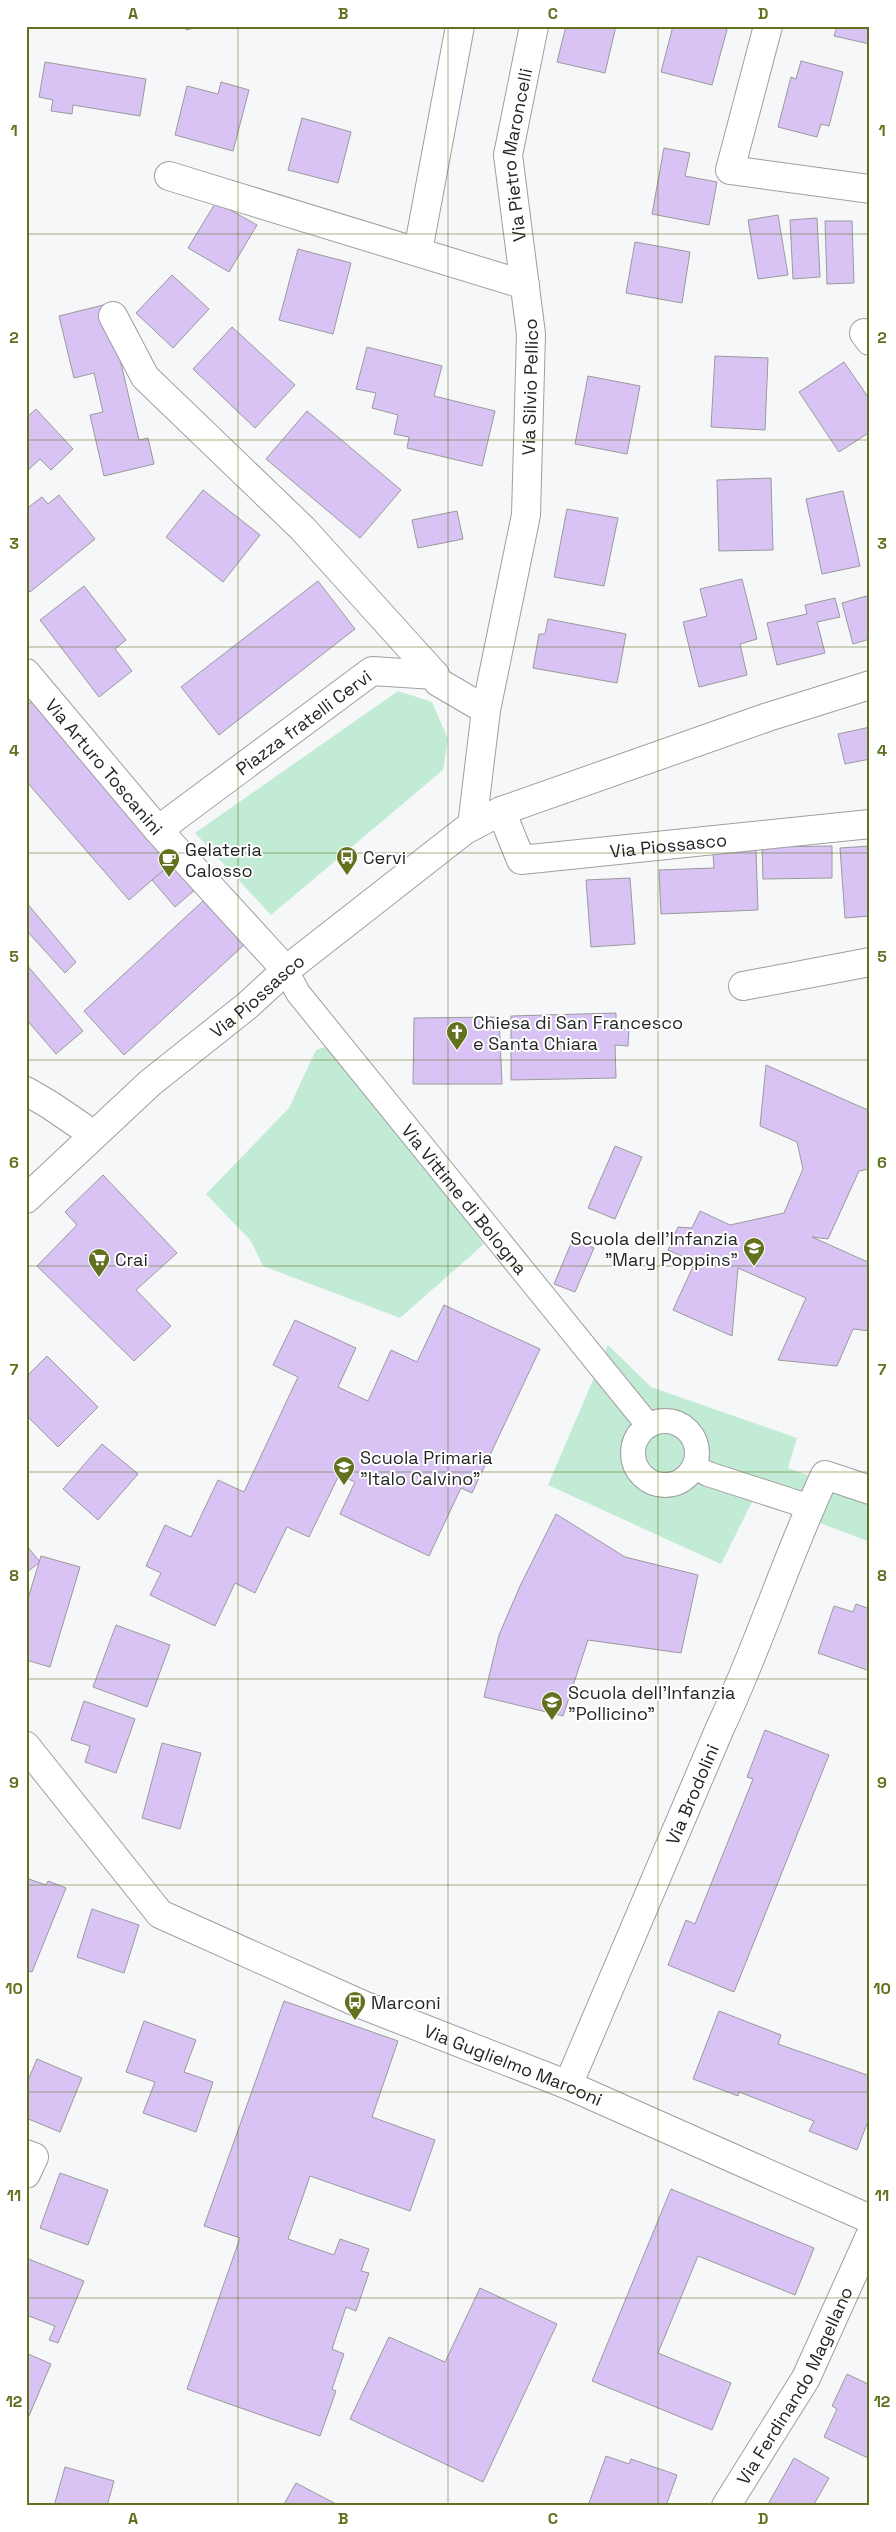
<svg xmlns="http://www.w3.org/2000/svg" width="896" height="2532" font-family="'Space Grotesk',sans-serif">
<rect width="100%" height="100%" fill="#f6f7f8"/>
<g fill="#c2ebd5">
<polygon points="398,691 432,702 448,739 443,770 271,915 195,833"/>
<polygon points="330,1045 484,1244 400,1318 263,1266 251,1241 206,1194 289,1108 316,1050"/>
<polygon points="608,1345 651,1387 797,1438 788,1468 870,1498 870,1542 754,1498 721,1564 548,1485"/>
</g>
<g fill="#d9c3f4" stroke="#9a9a9a">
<polygon points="186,26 203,26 186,30"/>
<polygon points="566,26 616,26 605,73 557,62"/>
<polygon points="673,26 728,26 712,85 661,72"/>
<polygon points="837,26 870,26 870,44 834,36"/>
<polygon points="801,61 843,72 829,126 821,124 817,137 778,127 791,77 796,79"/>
<polygon points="45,62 146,79 140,116 73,105 72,114 51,111 53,100 39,97"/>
<polygon points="221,82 249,90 233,151 175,135 187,86 218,94"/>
<polygon points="302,118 351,132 338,183 288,170"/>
<polygon points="664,148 690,153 685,176 717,182 709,225 652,214"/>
<polygon points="216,202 257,225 229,272 188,248"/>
<polygon points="778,215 788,275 758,279 748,220"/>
<polygon points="817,218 820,277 793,279 790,220"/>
<polygon points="825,221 852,221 854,283 827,284"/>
<polygon points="635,242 690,252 682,303 626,293"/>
<polygon points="298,249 351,263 333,334 279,320"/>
<polygon points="172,275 209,309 173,348 136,313"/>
<polygon points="107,304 139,440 148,438 154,464 104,476 90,415 103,412 94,373 74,378 59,316"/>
<polygon points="232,327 295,385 255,428 193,369"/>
<polygon points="367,347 442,366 434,396 495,411 482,466 407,448 409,437 394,434 398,415 372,408 376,393 356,389"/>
<polygon points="715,356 768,358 765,430 711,427"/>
<polygon points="844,362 870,400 870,432 839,452 799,392"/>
<polygon points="588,376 640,386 627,454 575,444"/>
<polygon points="36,409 73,449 51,470 40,459 26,472 26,418"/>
<polygon points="307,411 401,490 360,538 266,459"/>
<polygon points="771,478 773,550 719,551 717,480"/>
<polygon points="203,490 260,535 223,582 166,537"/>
<polygon points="843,491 860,566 822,574 806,499"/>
<polygon points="59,495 95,539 30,592 26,588 26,509 42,497 48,504"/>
<polygon points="567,509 618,518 604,586 554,577"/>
<polygon points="457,511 463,539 418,548 412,520"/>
<polygon points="742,579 757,639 740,644 747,675 699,687 683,622 707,616 700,589"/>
<polygon points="318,581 355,629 219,735 181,687"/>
<polygon points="84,586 126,640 115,649 132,671 99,697 40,620"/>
<polygon points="870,595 870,639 853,644 842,603"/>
<polygon points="835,598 840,617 817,622 825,653 777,665 767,623 807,614 805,605"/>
<polygon points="548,619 626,634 617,683 533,668 539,634 545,634"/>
<polygon points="33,700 173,862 129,900 26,781 26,706"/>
<polygon points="870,727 870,759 845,764 838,734"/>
<polygon points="832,846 832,878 763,879 762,847"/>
<polygon points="870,846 870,916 845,918 840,848"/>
<polygon points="756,850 758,910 661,914 659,870 714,868 713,852"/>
<polygon points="173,862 196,889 175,907 152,880"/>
<polygon points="630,878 635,944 591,947 586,880"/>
<polygon points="203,901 244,945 124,1055 84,1011"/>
<polygon points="26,902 76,962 65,973 26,930"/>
<polygon points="26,964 83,1031 56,1054 26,1019"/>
<polygon points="616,1013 616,1030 629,1028 628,1046 615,1045 616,1078 511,1080 511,1016"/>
<polygon points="499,1017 502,1084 413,1084 414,1018"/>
<polygon points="766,1065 870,1111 870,1169 859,1171 828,1239 812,1237 870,1263 870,1331 853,1329 837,1366 778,1360 806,1298 738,1268 732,1336 673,1310 695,1262 668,1250 678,1227 692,1228 700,1211 730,1225 784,1213 803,1169 797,1142 760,1126"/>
<polygon points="615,1146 642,1157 615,1219 588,1208"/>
<polygon points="103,1175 177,1253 136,1290 171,1326 134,1361 37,1266 77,1225 65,1212"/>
<polygon points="573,1239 594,1248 575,1292 554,1284"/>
<polygon points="444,1305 540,1349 472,1493 461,1488 429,1556 340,1514 355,1482 339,1475 309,1537 287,1527 255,1593 235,1583 215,1626 150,1595 161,1573 146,1566 165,1525 191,1537 218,1480 244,1492 298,1377 273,1365 295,1320 356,1348 338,1387 368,1401 391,1350 417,1362"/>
<polygon points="47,1356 98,1407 58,1447 26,1415 26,1377"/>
<polygon points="102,1444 138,1474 98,1520 63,1489"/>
<polygon points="556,1514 625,1557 698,1575 681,1653 588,1640 563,1716 484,1697 499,1635 520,1586"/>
<polygon points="26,1545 40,1562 26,1573"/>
<polygon points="41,1556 80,1567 50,1667 26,1660 26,1605"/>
<polygon points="856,1604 870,1609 870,1671 818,1653 834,1606 853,1612"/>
<polygon points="116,1625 170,1645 147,1707 93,1687"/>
<polygon points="84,1701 135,1719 116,1773 85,1762 90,1746 71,1740"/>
<polygon points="765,1730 829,1755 734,1992 668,1965 686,1920 695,1924 753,1779 747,1777"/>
<polygon points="162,1743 201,1753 180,1829 142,1818"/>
<polygon points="26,1878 46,1885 48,1881 66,1888 32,1972 26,1970"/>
<polygon points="92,1909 139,1925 124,1973 77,1957"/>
<polygon points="284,2001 398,2041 372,2117 435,2140 410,2211 310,2176 288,2239 334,2255 340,2239 369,2249 361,2271 369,2273 356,2311 346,2307 332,2349 344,2354 332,2389 336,2391 320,2436 187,2389 240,2238 204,2226"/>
<polygon points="719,2011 781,2035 778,2044 870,2076 870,2116 857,2150 809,2131 814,2121 739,2092 738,2096 693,2079"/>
<polygon points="144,2021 196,2040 184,2072 213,2082 196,2132 143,2113 155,2082 126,2072"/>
<polygon points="37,2059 82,2078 60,2132 26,2118 26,2085"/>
<polygon points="60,2173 108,2190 88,2245 40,2228"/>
<polygon points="671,2189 814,2248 795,2295 698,2256 658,2353 731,2383 712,2430 592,2381"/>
<polygon points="26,2258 84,2281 58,2343 49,2340 55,2326 26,2315"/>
<polygon points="480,2288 557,2324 483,2482 350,2419 389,2337 445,2362"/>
<polygon points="26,2353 51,2364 26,2423"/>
<polygon points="847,2374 870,2385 870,2459 824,2437 837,2409 832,2406"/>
<polygon points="606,2456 629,2464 631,2459 677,2475 666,2506 596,2506 589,2503"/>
<polygon points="794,2458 829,2478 813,2506 767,2506"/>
<polygon points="65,2467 114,2481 107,2506 54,2506"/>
<polygon points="296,2483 338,2505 283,2506"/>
</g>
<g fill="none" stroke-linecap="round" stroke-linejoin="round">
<g stroke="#9f9fa0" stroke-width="26">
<g id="pedestrian">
<path id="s1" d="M 286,970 L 298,993 L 648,1425"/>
<circle cx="665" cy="1453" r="32"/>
<polyline points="695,1467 708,1474 810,1507"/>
</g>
</g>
<g stroke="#9f9fa0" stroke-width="30">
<g id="minor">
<polyline points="768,26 730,170 870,189"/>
<polyline points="169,176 525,285"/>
<polyline points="418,251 460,26"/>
<polyline points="113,316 145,377 303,529 435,675"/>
<polyline points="864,333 870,341"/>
<path id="s2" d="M 26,673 L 158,830 L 286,970"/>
<path id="s3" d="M 501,811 L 521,860 L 870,824"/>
<path id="s4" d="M 472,826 L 486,710 L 526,515 L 531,334 L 508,155 L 534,26"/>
<path id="s5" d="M 158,830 L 372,671 L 435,675 L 438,682 L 486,710"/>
<polyline points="743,986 870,962"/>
<polyline points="26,1091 50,1105 94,1135"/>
<path id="s6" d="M 26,1199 L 150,1083 L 248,1005 L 286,970 L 465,830 L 501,811 L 768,717 L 870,685"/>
<path id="s7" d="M 568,2085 L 720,1728 C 759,1646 786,1558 825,1475 L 870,1490"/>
<polyline points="26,2154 34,2157 26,2174"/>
<path id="s8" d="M 726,2506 L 806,2378 L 870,2236"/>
</g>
</g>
<g stroke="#9f9fa0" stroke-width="30">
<g id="tertiary">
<path id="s9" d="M 26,1746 L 160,1914 L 363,2005 L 568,2085 L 870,2219"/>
</g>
</g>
<use href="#pedestrian" stroke="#fff" stroke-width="24"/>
<use href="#minor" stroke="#fff" stroke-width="28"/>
<use href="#tertiary" stroke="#fff" stroke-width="28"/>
</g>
<path fill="none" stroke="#61711d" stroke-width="1" stroke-opacity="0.55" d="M 238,26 L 238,2506M 448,26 L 448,2506M 658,26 L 658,2506M 26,234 L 870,234M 26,440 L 870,440M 26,647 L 870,647M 26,853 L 870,853M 26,1060 L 870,1060M 26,1266 L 870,1266M 26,1472 L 870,1472M 26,1679 L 870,1679M 26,1885 L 870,1885M 26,2092 L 870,2092M 26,2298 L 870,2298"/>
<defs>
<g id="bus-pin" transform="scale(1.125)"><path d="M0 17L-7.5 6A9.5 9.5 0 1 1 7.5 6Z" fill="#61711d" stroke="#fff"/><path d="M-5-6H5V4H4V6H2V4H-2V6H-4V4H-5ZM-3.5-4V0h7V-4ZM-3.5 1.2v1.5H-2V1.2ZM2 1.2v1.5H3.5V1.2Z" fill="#fff"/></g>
<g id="cafe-pin" transform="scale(1.125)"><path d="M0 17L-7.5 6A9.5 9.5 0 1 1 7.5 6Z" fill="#61711d" stroke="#fff"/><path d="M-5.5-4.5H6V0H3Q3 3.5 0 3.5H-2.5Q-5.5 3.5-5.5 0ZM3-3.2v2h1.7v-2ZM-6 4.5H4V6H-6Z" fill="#fff"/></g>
<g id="church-pin" transform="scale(1.125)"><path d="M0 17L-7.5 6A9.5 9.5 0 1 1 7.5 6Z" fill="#61711d" stroke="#fff"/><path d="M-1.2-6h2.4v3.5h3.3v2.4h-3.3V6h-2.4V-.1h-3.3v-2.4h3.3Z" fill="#fff"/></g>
<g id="school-pin" transform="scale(1.125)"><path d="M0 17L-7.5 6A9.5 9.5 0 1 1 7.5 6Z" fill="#61711d" stroke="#fff"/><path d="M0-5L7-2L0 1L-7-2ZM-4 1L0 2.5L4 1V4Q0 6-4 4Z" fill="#fff"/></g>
<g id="supermarket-pin" transform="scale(1.125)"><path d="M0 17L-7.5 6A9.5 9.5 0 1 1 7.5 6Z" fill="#61711d" stroke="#fff"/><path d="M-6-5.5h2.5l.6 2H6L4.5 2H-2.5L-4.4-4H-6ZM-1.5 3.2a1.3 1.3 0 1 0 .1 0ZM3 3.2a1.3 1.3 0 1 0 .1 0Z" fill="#fff"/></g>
</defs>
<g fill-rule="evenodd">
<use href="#bus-pin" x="347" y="857"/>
<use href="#cafe-pin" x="169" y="859"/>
<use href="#church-pin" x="457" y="1032"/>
<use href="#school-pin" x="754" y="1248"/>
<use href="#supermarket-pin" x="99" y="1259"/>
<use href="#school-pin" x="344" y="1467"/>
<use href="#school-pin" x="552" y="1702"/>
<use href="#bus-pin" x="355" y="2002"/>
</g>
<g text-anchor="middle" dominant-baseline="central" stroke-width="4" stroke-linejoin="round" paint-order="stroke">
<g font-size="18" fill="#242525" stroke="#fff">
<text stroke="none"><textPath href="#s4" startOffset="678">Via Pietro Maroncelli</textPath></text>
<text stroke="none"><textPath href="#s4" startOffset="444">Via Silvio Pellico</textPath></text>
<text stroke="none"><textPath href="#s5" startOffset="181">Piazza fratelli Cervi</textPath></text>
<text stroke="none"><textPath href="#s2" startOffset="122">Via Arturo Toscanini</textPath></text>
<text stroke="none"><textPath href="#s3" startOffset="201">Via Piossasco</textPath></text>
<text stroke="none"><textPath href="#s6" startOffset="308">Via Piossasco</textPath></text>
<text stroke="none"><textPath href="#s1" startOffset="291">Via Vittime di Bologna</textPath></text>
<text stroke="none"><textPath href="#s7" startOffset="316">Via Brodolini</textPath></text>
<text stroke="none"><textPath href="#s9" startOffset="599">Via Guglielmo Marconi</textPath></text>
<text stroke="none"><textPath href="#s8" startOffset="139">Via Ferdinando Magellano</textPath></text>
</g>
<g font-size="18" fill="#242525" stroke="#fff" text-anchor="start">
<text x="185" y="849">Gelateria<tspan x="185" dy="21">Calosso</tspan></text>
<text x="363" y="857">Cervi</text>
<text x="473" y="1022">Chiesa di San Francesco<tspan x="473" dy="21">e Santa Chiara</tspan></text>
<text x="738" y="1238" text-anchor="end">Scuola dell'Infanzia<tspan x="738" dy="21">"Mary Poppins"</tspan></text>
<text x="115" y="1259">Crai</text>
<text x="360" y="1457">Scuola Primaria<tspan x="360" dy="21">"Italo Calvino"</tspan></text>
<text x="568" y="1692">Scuola dell'Infanzia<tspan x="568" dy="21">"Pollicino"</tspan></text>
<text x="371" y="2002">Marconi</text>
</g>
</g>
<rect width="896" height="2532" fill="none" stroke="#ffffff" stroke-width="55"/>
<rect x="28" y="28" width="840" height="2476" fill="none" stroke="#61711d" stroke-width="2"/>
<g font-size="16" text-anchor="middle" font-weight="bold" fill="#61711d">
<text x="133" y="19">A</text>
<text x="343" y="19">B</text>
<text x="553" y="19">C</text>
<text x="763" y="19">D</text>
<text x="14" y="136">1</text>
<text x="882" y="136">1</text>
<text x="14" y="343">2</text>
<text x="882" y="343">2</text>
<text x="14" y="549">3</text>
<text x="882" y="549">3</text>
<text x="14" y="756">4</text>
<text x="882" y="756">4</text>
<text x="14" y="962">5</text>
<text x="882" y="962">5</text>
<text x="14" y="1168">6</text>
<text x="882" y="1168">6</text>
<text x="14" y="1375">7</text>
<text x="882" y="1375">7</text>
<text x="14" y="1581">8</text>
<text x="882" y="1581">8</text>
<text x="14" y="1788">9</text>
<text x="882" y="1788">9</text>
<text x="14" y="1994">10</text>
<text x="882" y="1994">10</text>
<text x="14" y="2201">11</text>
<text x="882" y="2201">11</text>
<text x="14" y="2407">12</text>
<text x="882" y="2407">12</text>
<text x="133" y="2524">A</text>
<text x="343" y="2524">B</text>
<text x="553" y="2524">C</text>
<text x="763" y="2524">D</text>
</g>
</svg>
